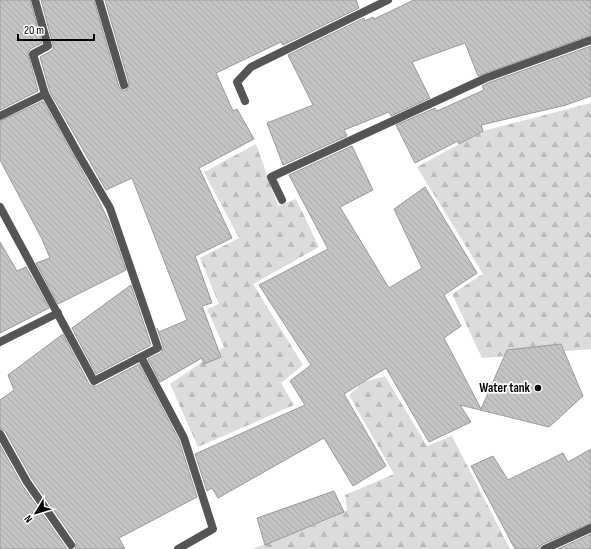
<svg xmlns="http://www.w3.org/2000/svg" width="591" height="549" font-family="'Sofia Sans Condensed',sans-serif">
<defs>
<pattern id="forest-firs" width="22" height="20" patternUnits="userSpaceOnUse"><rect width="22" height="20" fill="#dcdcdc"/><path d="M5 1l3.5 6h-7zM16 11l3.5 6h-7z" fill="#bbb"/></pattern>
<pattern id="building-back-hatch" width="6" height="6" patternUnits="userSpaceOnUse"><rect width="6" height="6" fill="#c4c4c4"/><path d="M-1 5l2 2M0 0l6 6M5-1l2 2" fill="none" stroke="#a7a7a7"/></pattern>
</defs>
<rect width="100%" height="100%" fill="#fff"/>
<g fill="url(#forest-firs)">
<polygon points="591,103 591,349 482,358 452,294 483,274 417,167 483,131"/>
<polygon points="256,144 278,206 296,199 319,247 253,284 303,365 281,383 294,405 198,447 170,384 224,347 207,309 219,304 200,258 239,238 204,172"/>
<polygon points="385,376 427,446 452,436 510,549 253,549 332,518 347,510 345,495 394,474 349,395 364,382"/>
</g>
<g fill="url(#building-back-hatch)" stroke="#999">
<polygon points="0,0 30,0 42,43 30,49 28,53 38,91 0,110"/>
<polygon points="41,0 94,0 119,87 121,89 123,90 126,90 128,88 129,83 105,0 356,0 359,8 283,45 281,42 216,73 233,111 237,109 254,139 199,168 232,238 195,256 212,303 202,306 221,357 204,364 202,358 160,382 148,359 161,353 163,349 163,346 157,328 159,332 187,320 132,178 106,190 50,92 40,57 51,51 53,49 53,45"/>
<polygon points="414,0 591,0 591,35 478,76 465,43 412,62 430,98 391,116 389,112 344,130 347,136 283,165 267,123 313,105 288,55 364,18 365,21 373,17 374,19"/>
<polygon points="591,46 591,96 566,105 481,125 483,131 459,144 458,141 415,163 396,125 435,108 437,111 484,90 482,86 488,83"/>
<polygon points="43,101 99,201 109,222 126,270 58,304 36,263 50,258 42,239 0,160 0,121"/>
<polygon points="352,146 373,190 340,207 389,288 422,268 394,209 425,187 477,273 444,295 461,326 444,338 481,409 507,350 561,344 583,396 549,427 460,405 471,422 429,442 386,368 344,394 386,466 353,486 324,438 218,498 212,488 207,491 195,454 305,405 290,381 311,365 259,285 328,249 289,175"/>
<polygon points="0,242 17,271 26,267 49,308 0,333"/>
<polygon points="131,285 151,345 96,374 72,328"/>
<polygon points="63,334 89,384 91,386 97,386 139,364 179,440 197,497 119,538 125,549 75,549 76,545 76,542 32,479 5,431 2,429 0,429 0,400 14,390 8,375"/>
<polygon points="0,445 22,485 67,549 0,549"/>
<polygon points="591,449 591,523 543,544 540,546 540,549 515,549 471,466 493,456 508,480 563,453 568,462"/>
<polygon points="334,491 344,512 265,545 257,518"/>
<polygon points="591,534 591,549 558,549"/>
</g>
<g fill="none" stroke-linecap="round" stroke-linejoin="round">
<g stroke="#555" stroke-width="8">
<polyline points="99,0 124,85"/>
<polyline points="245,101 237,82 251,67 388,0"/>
<polyline points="0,116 45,94"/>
<polyline points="282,200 271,177 486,78 591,40"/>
<polyline points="0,207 94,381 158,348 110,208 80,157 45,94 33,54 48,46 35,0"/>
<polyline points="0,342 58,313"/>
<polyline points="141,357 184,438 213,529 178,549"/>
<polyline points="0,434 27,482 71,545"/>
<polyline points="545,549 591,528"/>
</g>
</g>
<circle fill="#000" stroke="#fff" stroke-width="1.5" cx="538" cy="388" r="4"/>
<g text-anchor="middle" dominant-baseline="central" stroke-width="3.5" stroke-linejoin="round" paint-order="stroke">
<g font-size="13" font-weight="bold" fill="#000" stroke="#fff" text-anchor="end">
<text x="530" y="388">Water tank</text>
</g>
</g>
<g transform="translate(36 513) rotate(232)" stroke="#ffffff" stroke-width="3" paint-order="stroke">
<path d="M0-3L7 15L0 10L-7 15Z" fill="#000000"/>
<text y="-6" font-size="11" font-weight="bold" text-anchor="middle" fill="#000000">N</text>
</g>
<path d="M18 34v6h76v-6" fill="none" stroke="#000000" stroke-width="2"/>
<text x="24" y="34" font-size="12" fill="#000000" stroke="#ffffff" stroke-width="3" paint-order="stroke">20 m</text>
</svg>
